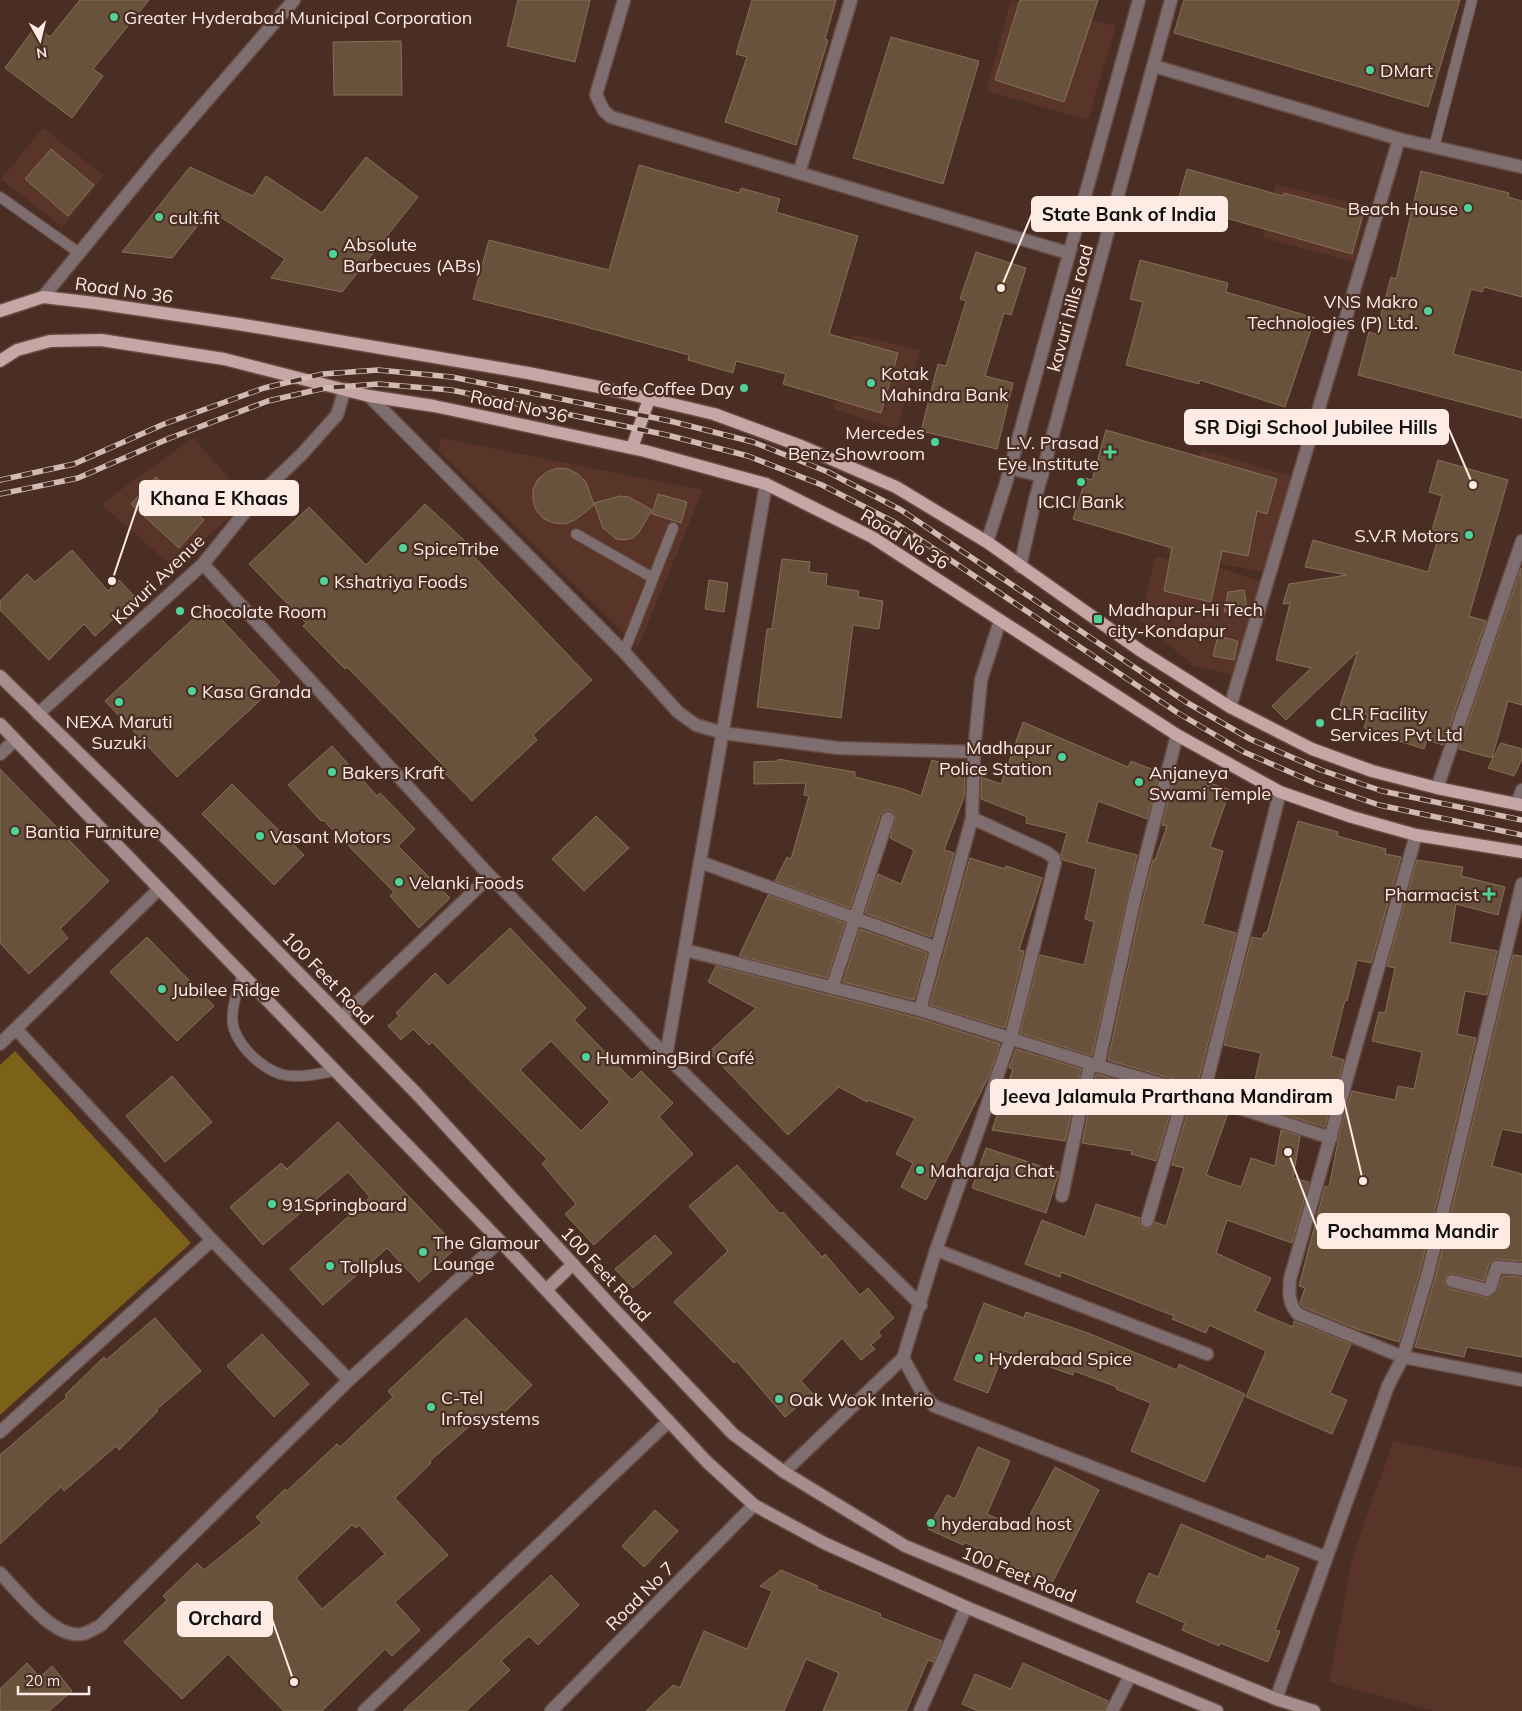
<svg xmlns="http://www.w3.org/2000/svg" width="1522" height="1711" font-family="Mulish,sans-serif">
<rect width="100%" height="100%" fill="#4a2d23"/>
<g fill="#583528">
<polygon points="1011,0 1116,26 1088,120 986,91"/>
<polygon points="43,128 104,176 62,227 1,179"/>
<polygon points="1276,185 1367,206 1354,262 1263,238"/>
<polygon points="853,334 920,350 897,429 833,409"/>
<polygon points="193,438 249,500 173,567 101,504"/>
<polygon points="441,438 703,490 638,647 438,451"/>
<polygon points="1202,450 1291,476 1264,572 1166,553"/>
<polygon points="1155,557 1222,568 1262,582 1235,675 1194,666 1140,621"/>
<polygon points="1393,1441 1522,1468 1522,1711 1433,1711 1329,1682 1353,1555"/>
</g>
<polygon fill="#7c6219" points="15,1051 191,1243 0,1415 0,1065"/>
<g fill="#69523c" stroke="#886f58" fill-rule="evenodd">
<polygon points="80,0 149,0 93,69 103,76 72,118 5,68 36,26 50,37"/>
<polygon points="518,0 590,0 575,62 507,46"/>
<polygon points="752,0 836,0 825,39 828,40 796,145 725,122 747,57 736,54"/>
<polygon points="1020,0 1098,0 1064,102 995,80"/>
<polygon points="1184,0 1460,0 1428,107 1174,33"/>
<polygon points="891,37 979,61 943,184 853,158"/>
<polygon points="401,41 402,95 334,95 333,42"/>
<polygon points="51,149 94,185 68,216 25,179"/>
<polygon points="366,157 418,197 342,292 271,278 285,259 210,210 172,258 122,252 190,167 253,196 266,176 322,213"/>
<polygon points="639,165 739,193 741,188 780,199 776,212 858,236 829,334 898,353 881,413 783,384 786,374 736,361 733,373 688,360 689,355 575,324 473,299 489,240 609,270"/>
<polygon points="1187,169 1283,196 1284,193 1363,214 1352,254 1177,204"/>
<polygon points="1421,171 1509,193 1508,197 1522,201 1522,297 1484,287 1482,292 1471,289 1453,354 1522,372 1522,418 1358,375 1369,332 1376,334 1391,277 1396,279"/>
<polygon points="976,252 1026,268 1011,315 1004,313 985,376 1013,383 997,449 921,431 938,364 946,366 966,301 960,299"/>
<polygon points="1140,260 1228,283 1226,292 1315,318 1285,407 1200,380 1199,384 1126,365 1143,302 1130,299"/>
<polygon points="1106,430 1277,479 1267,514 1257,511 1248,556 1222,551 1211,602 1164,591 1172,548 1073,519 1086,478 1092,480"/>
<polygon points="1438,460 1508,480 1469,616 1486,621 1443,745 1427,740 1424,749 1399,741 1364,728 1368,715 1340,706 1358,651 1286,720 1272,706 1311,668 1276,660 1290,603 1283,604 1289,584 1347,575 1305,567 1313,540 1428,572 1440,532 1432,530 1442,496 1429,492"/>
<polygon points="557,468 568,469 578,474 586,482 594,505 575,520 565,524 554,523 544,519 536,510 533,500 533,489 538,479 547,472"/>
<polygon points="156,477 204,520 179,548 131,504"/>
<polygon points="658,494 687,502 681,523 652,514"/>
<polygon points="620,496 629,497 652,510 639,532 633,538 624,540 616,539 603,528 594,503"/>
<polygon points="425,504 466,542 463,545 592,680 533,735 537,740 472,801 441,769 444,766 347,667 345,669 303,626 306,623 249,564 309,507 366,565"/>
<polygon points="72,550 108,591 119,580 136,598 95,636 84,624 49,660 0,610 0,601 27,574 35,582"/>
<polygon points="782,559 810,562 809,572 827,574 826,586 859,591 858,597 883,601 879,629 853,625 841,718 757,707 767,629 772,629"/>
<polygon points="1521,568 1522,705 1508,701 1492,758 1459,749"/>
<polygon points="709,580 728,583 724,612 705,609"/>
<polygon points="1244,590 1247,609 1224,612 1228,592"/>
<polygon points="208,605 280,682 177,777 105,701"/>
<polygon points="1218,636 1238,641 1234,660 1213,656"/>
<polygon points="1023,722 1128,767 1131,761 1159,772 1147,819 1098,801 1087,842 1137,855 1092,1056 1020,1033 1040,955 1084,965 1094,922 1085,919 1096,869 1063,860 1061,854 1067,833 1026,823 1027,817 981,799 981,777 1001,784"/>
<polygon points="1501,743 1522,749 1522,759 1514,776 1488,768"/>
<polygon points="332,746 377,796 380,793 415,829 398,846 450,898 419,928 390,896 394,892 323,820 321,821 288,785"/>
<polygon points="778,759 855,772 855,777 903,789 921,796 932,760 965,770 964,797 944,850 954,853 931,937 865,913 878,874 901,884 914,850 890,838 896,817 891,810 886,810 880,815 850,908 775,881 787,857 791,859 809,796 804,795 806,783 754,784 754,762 778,761"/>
<polygon points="0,769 109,881 60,929 68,938 29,974 0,943"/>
<polygon points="1185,774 1230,790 1210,847 1223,851 1203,924 1236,933 1197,1086 1108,1060 1143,899 1153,860 1155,860 1167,826 1162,825 1174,778 1182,781"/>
<polygon points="232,784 304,855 274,885 202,814"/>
<polygon points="596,816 629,848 584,891 552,859"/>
<polygon points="1298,821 1338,832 1337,836 1386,849 1385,854 1401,857 1371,963 1357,960 1347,1001 1345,1000 1331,1056 1344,1060 1325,1127 1283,1114 1284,1109 1250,1102 1261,1053 1224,1045 1252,937 1262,939 1264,933 1267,933"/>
<polygon points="970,858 1005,869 1006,866 1042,878 1019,950 1024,951 1005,1028 930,1005"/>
<polygon points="1417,860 1463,867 1461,876 1505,887 1498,915 1456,904 1450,942 1497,951 1487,995 1465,991 1457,1034 1476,1038 1420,1271 1399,1342 1357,1329 1303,1307 1300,1303 1305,1288 1299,1286 1325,1186 1329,1187 1340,1131 1352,1091 1395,1100 1398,1086 1414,1089 1422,1052 1372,1041 1379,1012 1385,1013 1395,968 1387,966"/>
<polygon points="768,895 845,923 827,978 739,956"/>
<path d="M 510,928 L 586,1008 L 574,1020 L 632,1080 L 641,1071 L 673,1103 L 659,1117 L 693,1154 L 594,1245 L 565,1214 L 576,1204 L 542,1164 L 547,1159 L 432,1042 L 429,1045 L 413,1029 L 401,1040 L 388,1026 L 399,1016 L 396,1013 L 435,973 L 448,986 ZM 551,1041 L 610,1102 L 581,1131 L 520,1070 Z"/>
<polygon points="860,929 927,953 914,1000 843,982"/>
<polygon points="147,937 214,1006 177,1041 110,972"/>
<polygon points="1513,955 1522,956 1522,1133 1502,1129 1492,1166 1522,1174 1522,1261 1495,1259 1489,1264 1484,1281 1450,1273 1446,1276 1444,1283 1450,1289 1488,1298 1497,1291 1503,1276 1522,1277 1522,1357 1467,1347 1464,1357 1415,1347 1436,1275"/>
<polygon points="716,966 918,1018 1000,1044 989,1076 926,1200 901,1187 913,1163 896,1154 915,1118 868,1100 867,1102 839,1087 788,1135 709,1052 756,1008 708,982"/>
<polygon points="1016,1049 1081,1069 1065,1141 992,1130 1013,1069 1009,1068"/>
<polygon points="1096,1074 1175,1096 1156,1161 1131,1154 1132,1151 1082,1143"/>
<polygon points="172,1076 212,1122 165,1162 126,1116"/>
<polygon points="1191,1101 1228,1113 1206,1175 1241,1187 1251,1158 1275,1166 1281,1130 1300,1136 1293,1178 1309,1182 1292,1243 1227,1220 1216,1253 1271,1278 1255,1311 1293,1327 1294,1321 1351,1344 1330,1393 1347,1400 1332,1434 1246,1397 1266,1351 1209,1325 1206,1333 1172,1319 1174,1316 1061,1272 1060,1277 1025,1264 1042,1220 1085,1237 1096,1204 1140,1218 1139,1223 1144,1229 1152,1227 1155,1222 1166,1226 1184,1168 1172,1165"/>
<polygon points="338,1122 457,1247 419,1282 387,1248 323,1305 290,1269 370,1197 348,1172 263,1245 230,1207 281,1163 287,1169"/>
<polygon points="986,1148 1059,1172 1046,1213 972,1188"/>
<polygon points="737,1165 780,1214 783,1212 822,1257 825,1254 860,1295 868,1288 894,1318 878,1332 881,1336 871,1345 875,1349 861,1360 842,1338 801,1381 813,1394 785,1417 737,1361 734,1363 674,1302 728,1251 689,1206"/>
<polygon points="655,1235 672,1253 633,1288 615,1269"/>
<polygon points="984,1303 1024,1318 1026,1312 1088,1333 1177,1370 1179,1364 1245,1394 1205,1482 1131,1451 1151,1403 1116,1389 1117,1387 1074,1371 1073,1375 1004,1351 988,1393 954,1380"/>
<polygon points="155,1318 201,1371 156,1410 158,1411 119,1450 116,1446 64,1491 61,1487 0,1544 0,1455 67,1397 65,1395 104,1357 106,1360"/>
<path d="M 466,1318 L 532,1385 L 492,1425 L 482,1415 L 430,1461 L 431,1463 L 395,1498 L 448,1555 L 395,1602 L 420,1630 L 392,1656 L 385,1649 L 322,1711 L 284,1711 L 228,1654 L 182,1699 L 124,1642 L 167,1600 L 163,1596 L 197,1563 L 204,1570 L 262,1523 L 256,1517 L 285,1489 L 287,1491 L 337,1444 L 340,1447 L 393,1397 L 388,1391 ZM 352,1525 L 356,1528 L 359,1525 L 385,1554 L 322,1609 L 296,1578 Z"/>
<polygon points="262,1334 309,1384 274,1417 227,1366"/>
<polygon points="978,1447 1010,1461 987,1514 1022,1530 1055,1467 1099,1490 1051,1585 964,1542 963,1545 928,1529 947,1495 955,1499"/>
<polygon points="655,1510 678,1531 644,1567 622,1546"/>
<polygon points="1181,1524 1265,1560 1267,1555 1299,1568 1275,1630 1280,1631 1268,1662 1220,1643 1219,1646 1182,1630 1185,1623 1136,1602 1149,1573 1158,1577"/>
<polygon points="781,1570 818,1586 817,1589 881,1614 880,1617 942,1641 933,1662 928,1660 906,1711 823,1711 839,1673 806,1659 784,1711 646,1711 673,1685 680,1688 704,1631 747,1649 772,1591 760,1586"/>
<polygon points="551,1575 579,1605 538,1645 529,1636 501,1661 510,1670 466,1711 403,1711"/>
<polygon points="27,1663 40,1677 52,1666 72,1691 49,1711 0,1711 0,1689"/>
<polygon points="1023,1663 1108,1701 1104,1711 978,1711 962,1704 975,1674 1011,1689"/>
</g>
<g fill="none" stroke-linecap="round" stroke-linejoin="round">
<g stroke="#674b42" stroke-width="12">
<g id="service">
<polyline points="1434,147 1472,0"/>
<polyline points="0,197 78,252"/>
<polyline points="576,534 653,578"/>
<polyline points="624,652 673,528"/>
<path d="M 242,976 C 237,990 229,1015 234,1029 C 241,1049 261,1067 280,1074 C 297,1079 317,1074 334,1071"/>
</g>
</g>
<g stroke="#674b42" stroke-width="15">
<g id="minor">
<polyline points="624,0 596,95 604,111 611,117 1068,253"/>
<polyline points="1154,66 1399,139 1522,167"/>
<polyline points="799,173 851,0"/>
<polyline points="43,297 158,157 294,0"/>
<polyline points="369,396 624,652 678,712 696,725 723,733 838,748 974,752"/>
<polyline points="203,564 490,876 666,1056 921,1305"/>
<polyline points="1230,707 1399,139"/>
<polyline points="38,714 203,564 257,497 301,455 337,415 345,389"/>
<polyline points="0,754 15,740"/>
<polyline points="1437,788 1522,541"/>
<polyline points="1517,804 1522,790"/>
<path d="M 1416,835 L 1290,1279 C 1289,1293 1288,1303 1298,1314 L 1403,1357 L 1522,1380"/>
<polyline points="700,862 937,948"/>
<polyline points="685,950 920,1010 1098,1066 1203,1096 1331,1138"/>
<polyline points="832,988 888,818"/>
<polyline points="920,1010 972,818 974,752 981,680 1000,621"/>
<polyline points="342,1017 490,876"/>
<polyline points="16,1029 212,1240 349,1380"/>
<polyline points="0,1044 158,890"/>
<polyline points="666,1056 766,484"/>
<polyline points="1098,1066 1135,897 1177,735"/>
<polyline points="1203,1096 1280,792"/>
<polyline points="1062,1196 1090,1064"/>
<polyline points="1147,1221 1185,1091"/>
<polyline points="936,1250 1207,1354"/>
<polyline points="1452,1281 1487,1290 1490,1288 1497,1267 1522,1269"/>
<polyline points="903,1358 923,1394 934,1406 1325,1557"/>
<polyline points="0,1432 212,1240"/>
<polyline points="784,1472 903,1358 936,1250 1011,1037 1055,863 1054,858 1046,852 972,818"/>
<path d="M 0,1573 C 18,1591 53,1639 82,1634 C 88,1633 95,1628 100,1626 L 349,1380 L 500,1241"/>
<polyline points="1276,1699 1388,1386 1403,1357 1428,1273 1522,884"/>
<polyline points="364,1711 669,1421"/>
<polyline points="551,1711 754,1505"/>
<polyline points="920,1711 966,1607"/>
<polyline points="1112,1711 1130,1676"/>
</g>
</g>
<g stroke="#674b42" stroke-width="15">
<g id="tertiary">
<polyline points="1010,468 1042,476"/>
<polyline points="987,542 1006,483 1139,0"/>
<polyline points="1020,567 1035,500 1171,0"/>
</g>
</g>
<g stroke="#674b42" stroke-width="15">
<g id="secondary">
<polyline points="0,676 178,850 417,1094 614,1309 733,1434 784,1472 905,1546 1276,1699 1314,1711"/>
<polyline points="0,724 500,1241 707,1462 754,1505 824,1543 966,1607 1217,1711"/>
<polyline points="546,1290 573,1264"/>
</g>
</g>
<g stroke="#674b42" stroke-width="15">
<g id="primary">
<polyline points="0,311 43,297 95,303 238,324 528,373 604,388 714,414 801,446 896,487 987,542 1141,651 1230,707 1312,749 1372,771 1437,788 1522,805"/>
<polyline points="0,361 17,350 50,341 101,340 224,359 369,396 434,406 645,451 766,484 872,537 1177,735 1280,792 1352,817 1416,835 1522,852"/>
<polyline points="632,448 649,399"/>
</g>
</g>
<use href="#service" stroke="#7f6e6f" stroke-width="10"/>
<use href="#minor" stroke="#7f6e6f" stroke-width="12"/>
<use href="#tertiary" stroke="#7f6e6f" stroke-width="12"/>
<use href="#secondary" stroke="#a78e8e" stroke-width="12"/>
<use href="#primary" stroke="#c7a6a6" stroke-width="12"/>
<g stroke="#d0bab2" stroke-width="5.5">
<g id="rail">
<polyline points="0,480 74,464 164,424 264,388 323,374 378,370 452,377 670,421 753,442 828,472 901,510 1186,702 1250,739 1321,770 1382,791 1522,820"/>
<polyline points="0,494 78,478 170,438 268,401 325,388 378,384 451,390 667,435 748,456 822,485 894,522 1178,713 1244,752 1315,783 1379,805 1522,835"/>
</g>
</g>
<use href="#rail" stroke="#4a2d23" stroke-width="4" stroke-dasharray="11" stroke-linecap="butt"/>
</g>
<g fill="#50d398" stroke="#4a2d23" stroke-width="2">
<circle cx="114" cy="17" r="5"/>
<circle cx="1370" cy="70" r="5"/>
<circle cx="1468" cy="208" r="5"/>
<circle cx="159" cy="217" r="5"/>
<circle cx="333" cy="254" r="5"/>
<circle cx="1428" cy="311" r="5"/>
<circle cx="871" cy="383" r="5"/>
<circle cx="744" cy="388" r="5"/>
<circle cx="935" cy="442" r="5"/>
<path d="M1107.5 444.5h5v5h5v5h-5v5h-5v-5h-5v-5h5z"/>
<circle cx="1081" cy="482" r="5"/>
<circle cx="1469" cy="535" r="5"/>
<circle cx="403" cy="548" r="5"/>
<circle cx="324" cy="581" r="5"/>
<circle cx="180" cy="611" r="5"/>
<rect x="1093" y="614" width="10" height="10" rx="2.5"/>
<circle cx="192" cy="691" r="5"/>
<circle cx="119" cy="702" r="5"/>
<circle cx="1320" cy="723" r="5"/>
<circle cx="1062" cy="757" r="5"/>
<circle cx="332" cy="772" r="5"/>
<circle cx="1139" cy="782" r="5"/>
<circle cx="15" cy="831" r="5"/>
<circle cx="260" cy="836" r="5"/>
<circle cx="399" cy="882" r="5"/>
<path d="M1486.5 886.5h5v5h5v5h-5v5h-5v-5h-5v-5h5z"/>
<circle cx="162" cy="989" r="5"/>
<circle cx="586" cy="1057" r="5"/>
<circle cx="920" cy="1170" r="5"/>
<circle cx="272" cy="1204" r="5"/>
<circle cx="423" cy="1252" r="5"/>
<circle cx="330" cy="1266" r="5"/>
<circle cx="979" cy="1358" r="5"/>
<circle cx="779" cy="1399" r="5"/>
<circle cx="431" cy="1407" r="5"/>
<circle cx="931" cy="1523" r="5"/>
</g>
<g text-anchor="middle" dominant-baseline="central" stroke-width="4.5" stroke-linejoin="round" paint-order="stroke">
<g font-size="18" fill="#feebe4" stroke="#4a2d23" text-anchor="start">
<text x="124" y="17">Greater Hyderabad Municipal Corporation</text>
<text x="1380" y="70">DMart</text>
<text x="1458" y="208" text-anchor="end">Beach House</text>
<text x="169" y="217">cult.fit</text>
<text x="343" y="244">Absolute<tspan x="343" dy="21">Barbecues (ABs)</tspan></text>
<text x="1418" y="301" text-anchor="end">VNS Makro<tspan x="1418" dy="21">Technologies (P) Ltd.</tspan></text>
<text x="881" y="373">Kotak<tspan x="881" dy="21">Mahindra Bank</tspan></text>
<text x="734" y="388" text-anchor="end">Cafe Coffee Day</text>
<text x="925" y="432" text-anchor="end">Mercedes<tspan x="925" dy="21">Benz Showroom</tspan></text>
<text x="1099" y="442" text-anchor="end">L.V. Prasad<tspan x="1099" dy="21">Eye Institute</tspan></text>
<text x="1081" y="501" text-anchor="middle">ICICI Bank</text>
<text x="1459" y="535" text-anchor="end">S.V.R Motors</text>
<text x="413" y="548">SpiceTribe</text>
<text x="334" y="581">Kshatriya Foods</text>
<text x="1108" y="609">Madhapur-Hi Tech<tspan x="1108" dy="21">city-Kondapur</tspan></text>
<text x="190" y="611">Chocolate Room</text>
<text x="202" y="691">Kasa Granda</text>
<text x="1330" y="713">CLR Facility<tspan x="1330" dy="21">Services Pvt Ltd</tspan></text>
<text x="119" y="721" text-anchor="middle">NEXA Maruti<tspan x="119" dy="21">Suzuki</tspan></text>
<text x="1052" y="747" text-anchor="end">Madhapur<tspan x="1052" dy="21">Police Station</tspan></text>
<text x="342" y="772">Bakers Kraft</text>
<text x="1149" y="772">Anjaneya<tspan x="1149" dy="21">Swami Temple</tspan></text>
<text x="25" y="831">Bantia Furniture</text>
<text x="270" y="836">Vasant Motors</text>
<text x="409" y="882">Velanki Foods</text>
<text x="1479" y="894" text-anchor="end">Pharmacist</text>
<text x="172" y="989">Jubilee Ridge</text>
<text x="596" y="1057">HummingBird Café</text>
<text x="930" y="1170">Maharaja Chat</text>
<text x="282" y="1204">91Springboard</text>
<text x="433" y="1242">The Glamour<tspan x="433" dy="21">Lounge</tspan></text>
<text x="340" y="1266">Tollplus</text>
<text x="989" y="1358">Hyderabad Spice</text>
<text x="441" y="1397">C-Tel<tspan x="441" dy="21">Infosystems</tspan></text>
<text x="789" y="1399">Oak Wook Interio</text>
<text x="941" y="1523">hyderabad host</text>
</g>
<g font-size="18" fill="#feebe4" stroke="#4a2d23">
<text transform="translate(124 290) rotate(8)">Road No 36</text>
<text transform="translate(1070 308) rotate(-75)">kavuri hills road</text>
<text transform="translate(519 406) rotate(12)">Road No 36</text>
<text transform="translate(905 539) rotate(31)">Road No 36</text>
<text transform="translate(158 579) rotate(-44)">Kavuri Avenue</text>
<text transform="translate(328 978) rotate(46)">100 Feet Road</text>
<text transform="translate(606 1274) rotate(47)">100 Feet Road</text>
<text transform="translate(1019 1574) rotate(22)">100 Feet Road</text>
<text transform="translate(640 1596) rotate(-45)">Road No 7</text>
</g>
</g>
<path fill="none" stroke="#feebe4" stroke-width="2" d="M1001 288L1032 214M1473 485L1448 427M112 581L140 498M1363 1181L1343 1097M1288 1152L1318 1231M294 1682L272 1619"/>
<g fill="#feebe4" stroke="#4a2d23" stroke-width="2">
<circle cx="1001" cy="288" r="5"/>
<circle cx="1473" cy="485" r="5"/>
<circle cx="112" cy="581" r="5"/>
<circle cx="1363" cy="1181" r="5"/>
<circle cx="1288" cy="1152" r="5"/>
<circle cx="294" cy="1682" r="5"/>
</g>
<g fill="#feebe4" stroke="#feebe4" stroke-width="2">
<rect x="1032" y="197" width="195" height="34" rx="5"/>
<rect x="1185" y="410" width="263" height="34" rx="5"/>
<rect x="140" y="481" width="158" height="34" rx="5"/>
<rect x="991" y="1080" width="352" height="34" rx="5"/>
<rect x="1318" y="1214" width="191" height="34" rx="5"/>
<rect x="178" y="1602" width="94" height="34" rx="5"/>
</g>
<g font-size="19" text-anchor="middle" font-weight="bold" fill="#111">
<text x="1129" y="221">State Bank of India</text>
<text x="1316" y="434">SR Digi School Jubilee Hills</text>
<text x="219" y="505">Khana E Khaas</text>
<text x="1167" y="1103">Jeeva Jalamula Prarthana Mandiram</text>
<text x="1413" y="1238">Pochamma Mandir</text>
<text x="225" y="1625">Orchard</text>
</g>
<g transform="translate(40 40) rotate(172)" stroke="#4a2d23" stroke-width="4" paint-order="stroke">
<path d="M0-4L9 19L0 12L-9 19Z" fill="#feebe4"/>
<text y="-8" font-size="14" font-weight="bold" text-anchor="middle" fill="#feebe4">N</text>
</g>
<path d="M18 1686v8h71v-8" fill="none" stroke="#feebe4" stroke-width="2.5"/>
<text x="25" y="1686" font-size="15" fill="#feebe4" stroke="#4a2d23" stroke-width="4" paint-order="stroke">20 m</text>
</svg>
